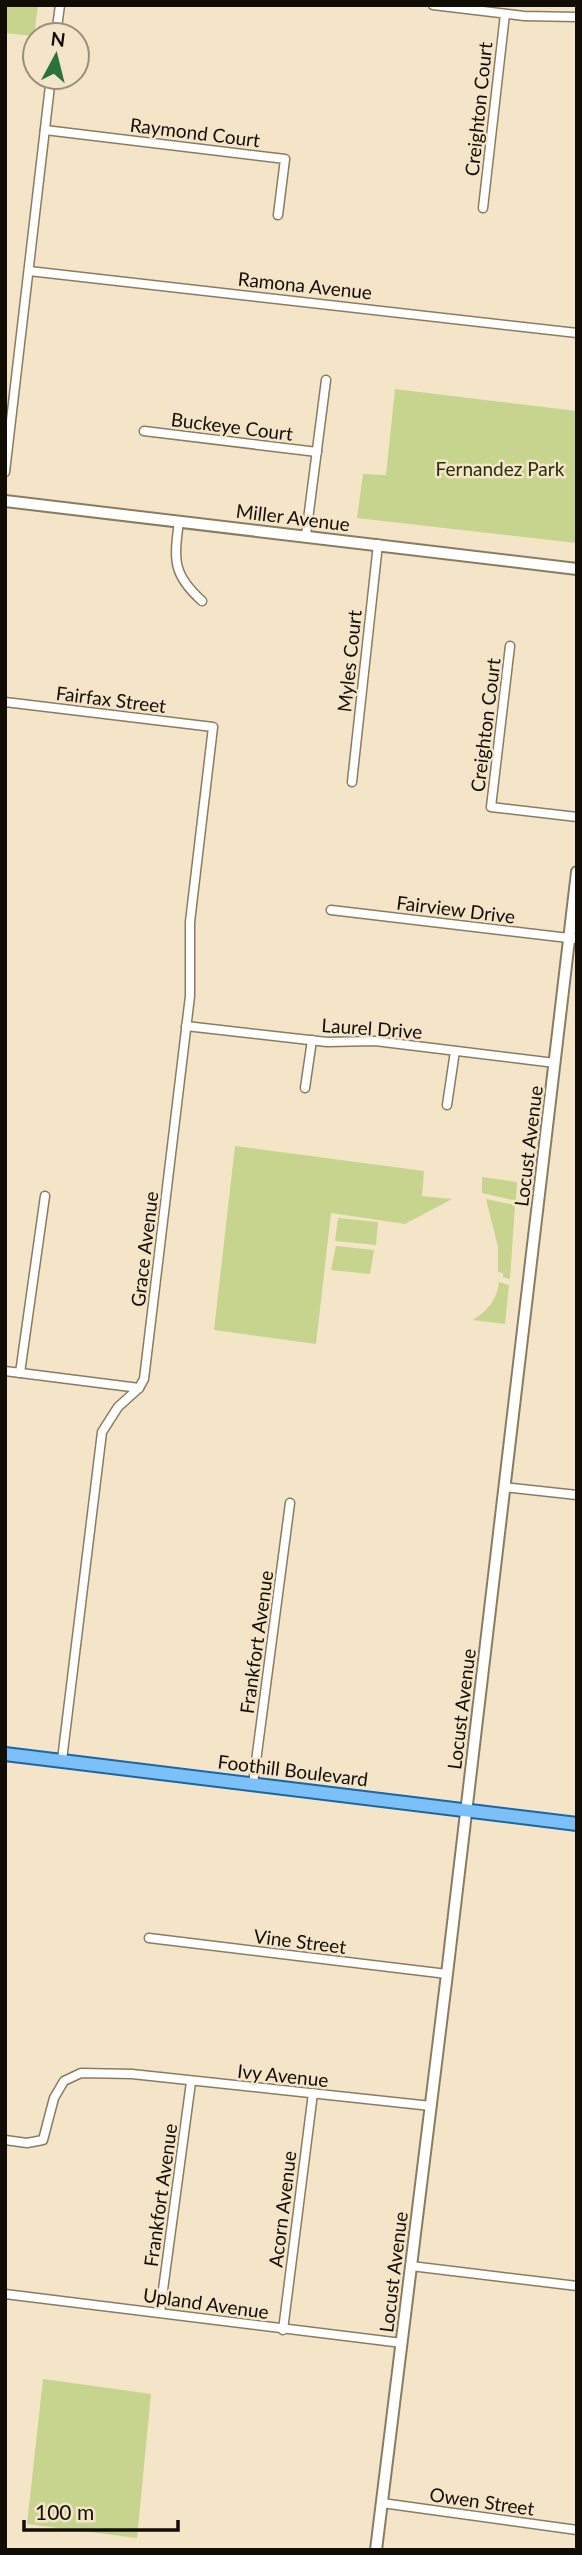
<svg xmlns="http://www.w3.org/2000/svg" width="582" height="2555" font-family="Lato,sans-serif">
<rect width="100%" height="100%" fill="#f4e5c8"/>
<g fill="#c7d48e">
<polygon points="5,5 38,5 34,36 5,33"/>
<polygon points="395,389 577,411 577,543 357,518 363,474 386,475"/>
<polygon points="235,1146 424,1171 422,1196 452,1199 405,1224 331,1213 316,1344 214,1330"/>
<polygon points="482,1177 517,1182 516,1201 482,1193"/>
<polygon points="486,1199 515,1205 510,1279 503,1277 503,1273 498,1272 498,1247"/>
<polygon points="338,1218 378,1222 376,1245 335,1241"/>
<polygon points="336,1246 374,1250 370,1274 331,1270"/>
<path d="M 499,1282 L 509,1285 L 505,1324 L 473,1320 C 488,1310 497,1300 499,1282 Z"/>
<polygon points="43,2379 151,2394 137,2538 27,2524"/>
</g>
<g fill="none" stroke-linecap="round" stroke-linejoin="round">
<g stroke="#897c61" stroke-width="11">
<g id="minor">
<polyline points="433,5 524,16 577,17"/>
<polyline points="56,35 60,5"/>
<polyline points="45,130 285,159 278,215"/>
<polyline points="483,208 505,14"/>
<polyline points="29,271 577,333"/>
<polyline points="144,431 317,452"/>
<polyline points="5,472 51,77"/>
<path d="M 179,521 C 174,560 172,574 202,601"/>
<polyline points="306,535 326,380"/>
<polyline points="510,646 491,807 577,817"/>
<polyline points="5,702 213,727 190,922 190,996 144,1379 139,1388 118,1407 102,1432 62,1760"/>
<polyline points="352,782 378,544"/>
<polyline points="331,910 577,939"/>
<polyline points="186,1026 327,1042 375,1041 555,1063"/>
<polyline points="305,1088 312,1040"/>
<polyline points="447,1105 455,1051"/>
<polyline points="5,1371 139,1388"/>
<polyline points="20,1373 45,1196"/>
<polyline points="504,1487 577,1495"/>
<polyline points="253,1784 290,1503"/>
<polyline points="149,1938 447,1974"/>
<polyline points="5,2140 27,2143 43,2140 54,2098 64,2081 81,2073 132,2074 431,2106"/>
<polyline points="411,2266 577,2286"/>
<polyline points="5,2294 402,2343"/>
<polyline points="160,2312 191,2082"/>
<polyline points="283,2330 313,2093"/>
<polyline points="382,2503 577,2530"/>
</g>
</g>
<g stroke="#897c61" stroke-width="14">
<g id="tertiary">
<polyline points="5,501 577,569"/>
<polyline points="376,2550 447,1974 577,872"/>
</g>
</g>
<g stroke="#1d66a0" stroke-width="16">
<polyline id="primary" points="5,1754 577,1824"/>
</g>
<use href="#minor" stroke="#fff" stroke-width="8"/>
<use href="#tertiary" stroke="#fff" stroke-width="10"/>
<use href="#primary" stroke="#7bc0f8" stroke-width="12"/>
</g>
<g text-anchor="middle" dominant-baseline="central" stroke-width="5" stroke-linejoin="round" paint-order="stroke">
<g font-size="19" fill="#120d04" stroke="#f4e5c8">
<text transform="translate(478 109) rotate(-84)">Creighton Court</text>
<text transform="translate(195 132) rotate(7)">Raymond Court</text>
<text transform="translate(305 285) rotate(6)">Ramona Avenue</text>
<text transform="translate(232 426) rotate(7)">Buckeye Court</text>
<text transform="translate(293 517) rotate(7)">Miller Avenue</text>
<text transform="translate(349 661) rotate(-84)">Myles Court</text>
<text transform="translate(111 699) rotate(7)">Fairfax Street</text>
<text transform="translate(485 725) rotate(-83)">Creighton Court</text>
<text transform="translate(456 909) rotate(7)">Fairview Drive</text>
<text transform="translate(372 1028) rotate(4)">Laurel Drive</text>
<text transform="translate(528 1146) rotate(-83)">Locust Avenue</text>
<text transform="translate(144 1249) rotate(-83)">Grace Avenue</text>
<text transform="translate(256 1642) rotate(-82)">Frankfort Avenue</text>
<text transform="translate(461 1709) rotate(-83)">Locust Avenue</text>
<text transform="translate(293 1770) rotate(7)">Foothill Boulevard</text>
<text transform="translate(300 1941) rotate(7)">Vine Street</text>
<text transform="translate(283 2075) rotate(6)">Ivy Avenue</text>
<text transform="translate(160 2195) rotate(-82)">Frankfort Avenue</text>
<text transform="translate(282 2209) rotate(-83)">Acorn Avenue</text>
<text transform="translate(393 2272) rotate(-83)">Locust Avenue</text>
<text transform="translate(206 2303) rotate(8)">Upland Avenue</text>
<text transform="translate(482 2501) rotate(8)">Owen Street</text>
</g>
<g font-size="19" fill="#292e0c" stroke="#f4e5c8">
<text x="500" y="468">Fernandez Park</text>
</g>
</g>
<rect width="582" height="2555" fill="none" stroke="#120d04" stroke-width="14"/>
<g transform="translate(56 56) rotate(7)"><circle r="33" fill="#f4e5c8" stroke="#9a8f7a" stroke-width="2"/>
<path d="M0-5L12 26L0 18L-12 26Z" fill="#2b723e"/>
<text y="-10" font-size="19" font-weight="bold" text-anchor="middle" fill="#120d04">N</text>
</g>
<path d="M24 2520v10h154v-10" fill="none" stroke="#120d04" stroke-width="3.5"/>
<text x="35" y="2520" font-size="21" fill="#120d04" stroke="#f4e5c8" stroke-width="5" paint-order="stroke">100 m</text>
</svg>
